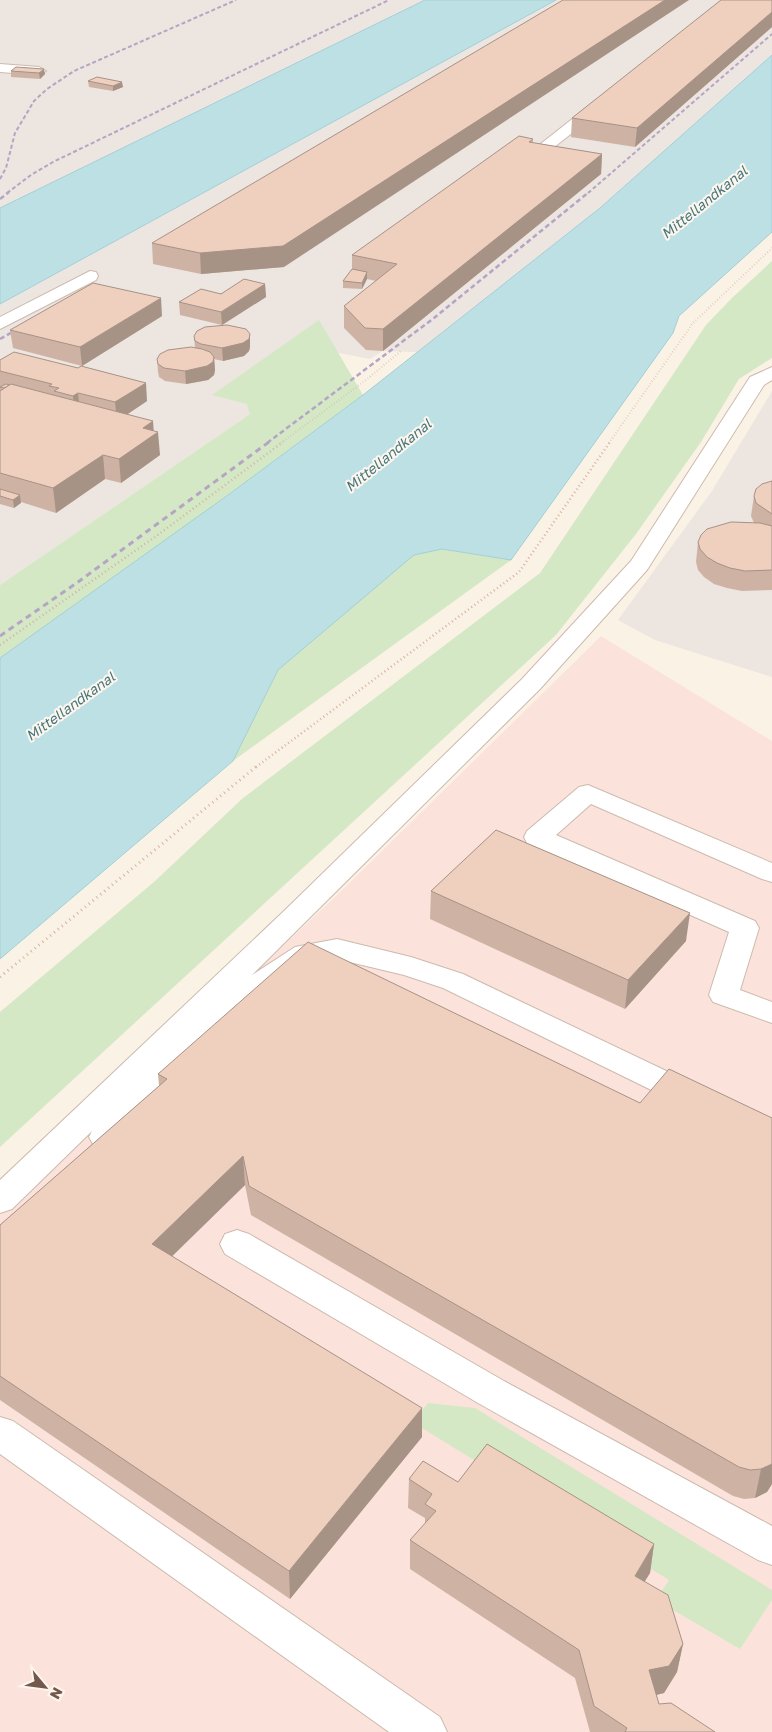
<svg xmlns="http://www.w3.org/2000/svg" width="772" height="1732" font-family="'Golos Text',sans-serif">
<rect width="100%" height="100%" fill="#fbf2e6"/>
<polygon fill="#fbe3db" points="601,636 772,741 772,1732 0,1732 0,1214 339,893"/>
<g fill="#ece5e0">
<polygon points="0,0 425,0 0,208"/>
<polygon points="556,0 772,0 772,55 594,213 417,352 383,351 370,359 339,353 0,585 0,304"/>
<polygon points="772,391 772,677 655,640 618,620 712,491"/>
</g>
<g fill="#d5e8c5">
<polygon points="772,261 772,358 739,379 701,442 636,534 556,635 0,1147 0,1012 155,881 243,798 540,573 706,325 732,298"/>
<polygon points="319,320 363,395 133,565 0,659 0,585 250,414 247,404 212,395"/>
<polygon points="442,549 511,560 233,761 278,670 414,554"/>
<polygon points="428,1403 475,1408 772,1590 772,1600 740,1649 656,1600 669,1580 412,1422"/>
</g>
<g fill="#bce0e4" stroke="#a3cfd5">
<polygon points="425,0 556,0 0,304 0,208"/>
<polygon points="772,55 772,232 679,316 673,333 511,560 442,549 414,555 278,670 233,761 0,959 0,658 228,495 363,395 600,208"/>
</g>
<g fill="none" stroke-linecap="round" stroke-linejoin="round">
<g stroke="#cdbaad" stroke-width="2">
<g id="minor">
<polygon points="0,64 39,67 46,71 39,75 0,72"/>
<polygon points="600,100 607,104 605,107 548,152 538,152 536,149 538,146 595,101"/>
<polygon points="90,271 96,272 98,276 96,280 0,329 0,317"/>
<polygon points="772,367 772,380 764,385 647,570 540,689 252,975 295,947 337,939 411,957 463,974 704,1089 709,1097 704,1105 693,1108 682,1105 443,988 404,975 337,959 313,962 262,997 116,1146 105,1149 94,1146 89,1137 92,1131 12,1209 0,1213 0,1180 284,911 522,679 631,561 750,377"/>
<polygon points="588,785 772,863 772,882 762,879 591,804 556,835 755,921 759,928 740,990 772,1002 772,1023 713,1002 709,995 729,932 527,843 524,837 527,831 579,787"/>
<polygon points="237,1230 249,1234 504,1381 772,1526 772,1565 758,1560 478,1403 225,1254 220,1244 225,1234"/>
<polygon points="0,1417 13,1421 440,1717 447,1732 389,1732 0,1454"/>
</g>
</g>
<g stroke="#d4b4a2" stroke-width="2" stroke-dasharray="0.5 2.5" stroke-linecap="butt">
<polyline points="281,443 366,380 402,350"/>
<polyline points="609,443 693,323 772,248"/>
</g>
<g stroke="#d4b4a2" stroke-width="2.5" stroke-dasharray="1 3" stroke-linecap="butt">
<polyline points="0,645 155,537 283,442"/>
<polyline points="256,767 519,572 610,442"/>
</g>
<polyline stroke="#d4b4a2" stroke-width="3" stroke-dasharray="1 4" stroke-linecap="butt" points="0,977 257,766"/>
<use href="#minor" fill="#fff" fill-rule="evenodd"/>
<g stroke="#b5a5c4" stroke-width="2" stroke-dasharray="4 2.5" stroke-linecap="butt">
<polyline points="0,179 6,168 15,133 34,101 47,89 74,71 236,0"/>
<polyline points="7,193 31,175 53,162 389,0"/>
<polyline points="588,193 772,34"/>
</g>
<g stroke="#b5a5c4" stroke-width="2.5" stroke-dasharray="5 3" stroke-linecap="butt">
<polyline points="0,199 9,192"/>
<polyline points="0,339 23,326"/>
<polyline points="267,443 434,318 589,192"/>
</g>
<polyline stroke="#b5a5c4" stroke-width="3" stroke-dasharray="6 4.5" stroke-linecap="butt" points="0,636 78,582 269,442"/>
</g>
<g fill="#ceb3a4">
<polygon points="772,0 772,27 635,147 571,137 572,118"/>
<polygon points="16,67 45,74 40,79 11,77 11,71"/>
<polygon points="88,81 123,87 113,91 89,87"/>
<polygon points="533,139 533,143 602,154 601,174 383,351 366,350 344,328 344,306 376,281 367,279 362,289 343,288 343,281 352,269 352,255"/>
<polygon points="152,243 284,267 201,274 153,264"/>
<polygon points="265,284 266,297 222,325 180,315 179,302"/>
<polygon points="162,316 82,366 13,348 10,330"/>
<polygon points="194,336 250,347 249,351 244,356 223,361 214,359 215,370 214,375 208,380 186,384 165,381 159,377 158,372 157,359 195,348"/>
<polygon points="0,360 147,401 128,414 153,430 160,455 121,483 105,479 56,513 21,502 14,508 0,504"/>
<polygon points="772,481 772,590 742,591 727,588 714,584 704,577 698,570 696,562 698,542 754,523 751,516 754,496"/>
<polygon points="431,891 686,941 625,1009 430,919"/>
<polygon points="158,1074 640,1103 772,1118 772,1484 767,1492 755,1498 744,1499 733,1496 251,1215 245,1185 172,1256 422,1437 290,1599 0,1400 0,1225 159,1086"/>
<polygon points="409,1479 458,1482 654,1544 650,1573 644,1581 683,1644 677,1672 664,1693 656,1695 659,1704 715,1732 590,1732 575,1678 410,1569 410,1540 425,1524 425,1518 408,1508"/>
</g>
<g fill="#a79286">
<polygon points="665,0 689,0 284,267 201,274 200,253"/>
<polygon points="772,12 772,27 635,147 637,128"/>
<polygon points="44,69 45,74 40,79 39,73"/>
<polygon points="122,82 123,87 113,91 113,86"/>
<polygon points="602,154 601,174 383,351 383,329"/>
<polygon points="367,272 367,279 362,289 362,283"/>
<polygon points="265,284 266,297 222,325 221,312"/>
<polygon points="161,298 162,316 82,366 80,347"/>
<polygon points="250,334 250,347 249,351 244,356 223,361 222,348"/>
<polygon points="214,357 215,370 214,375 208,380 186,384 185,371"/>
<polygon points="146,383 147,401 117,421 115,402"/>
<polygon points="78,393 80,412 75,415 73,396"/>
<polygon points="153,421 154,435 158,432 160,455 121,483 119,459 143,428"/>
<polygon points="103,455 105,479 56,513 53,488"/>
<polygon points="20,495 21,503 14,508 13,500"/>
<polygon points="690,913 686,941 625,1009 628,980"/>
<polygon points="243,1156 245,1185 155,1273 152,1244"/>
<polygon points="422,1408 422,1437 290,1599 289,1571"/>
<polygon points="772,1464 772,1484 767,1492 755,1498 761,1469"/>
<polygon points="654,1544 650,1573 631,1604 635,1576"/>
<polygon points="683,1644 677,1672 664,1693 644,1698 649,1670"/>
</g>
<g fill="#efd0bf" stroke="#a79286">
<polygon points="563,0 665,0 283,246 200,253 152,243"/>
<polygon points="721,0 772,0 772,12 637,128 572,118"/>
<polygon points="16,67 44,69 39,73 11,71"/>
<polygon points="97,77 122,82 113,86 88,81"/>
<polygon points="519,136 533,139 529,142 602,154 383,329 365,328 344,306 397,264 352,255"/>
<polygon points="352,269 367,272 362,283 343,281"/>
<polygon points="244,279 265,284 221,312 179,302 201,289 221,294"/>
<polygon points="93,283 161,298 80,347 10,330"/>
<polygon points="227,325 246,329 250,334 249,339 243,343 222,348 201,344 195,341 194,336 197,331 205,327"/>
<polygon points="191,347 202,349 210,352 214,357 213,362 207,366 185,371 164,368 158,364 157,359 160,354 168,350"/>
<polygon points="14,352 78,368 81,366 146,383 115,402 78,393 73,396 54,391 59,388 49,386 52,384 0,371 0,360"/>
<polygon points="6,384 10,385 4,388 0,387"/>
<polygon points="11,384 153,421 143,428 158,432 119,459 103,455 53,488 0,473 0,391"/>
<polygon points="772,481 772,514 756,503 754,496 756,489 762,484"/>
<polygon points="0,489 20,495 13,500 0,496"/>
<polygon points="731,522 760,523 772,526 772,570 745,571 730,568 717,563 707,557 700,549 698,542 701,535 707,529"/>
<polygon points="496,830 690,913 628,980 431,891"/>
<polygon points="308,942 640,1103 669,1069 772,1118 772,1464 761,1469 750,1470 739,1467 249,1186 243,1156 152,1244 422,1408 289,1571 0,1376 0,1225 167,1079 158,1074"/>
<polygon points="487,1444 654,1544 635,1576 668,1595 683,1644 669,1666 649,1670 659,1704 671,1703 715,1732 625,1732 627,1728 594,1706 579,1650 410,1540 436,1511 425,1504 432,1494 409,1479 423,1461 458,1482"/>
</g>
<g text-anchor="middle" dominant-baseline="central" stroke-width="4" stroke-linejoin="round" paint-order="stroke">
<g font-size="14" font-style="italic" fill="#44777f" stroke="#fef6ed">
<text transform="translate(704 202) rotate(-39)">Mittellandkanal</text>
<text transform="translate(388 455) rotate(-39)">Mittellandkanal</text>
<text transform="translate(70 706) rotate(-36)">Mittellandkanal</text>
</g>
</g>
<g transform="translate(45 1687) rotate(119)" stroke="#fef6ed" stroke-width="4" paint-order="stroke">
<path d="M0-4L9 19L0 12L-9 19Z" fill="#73594c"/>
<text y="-8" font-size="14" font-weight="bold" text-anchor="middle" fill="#73594c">N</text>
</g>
</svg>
